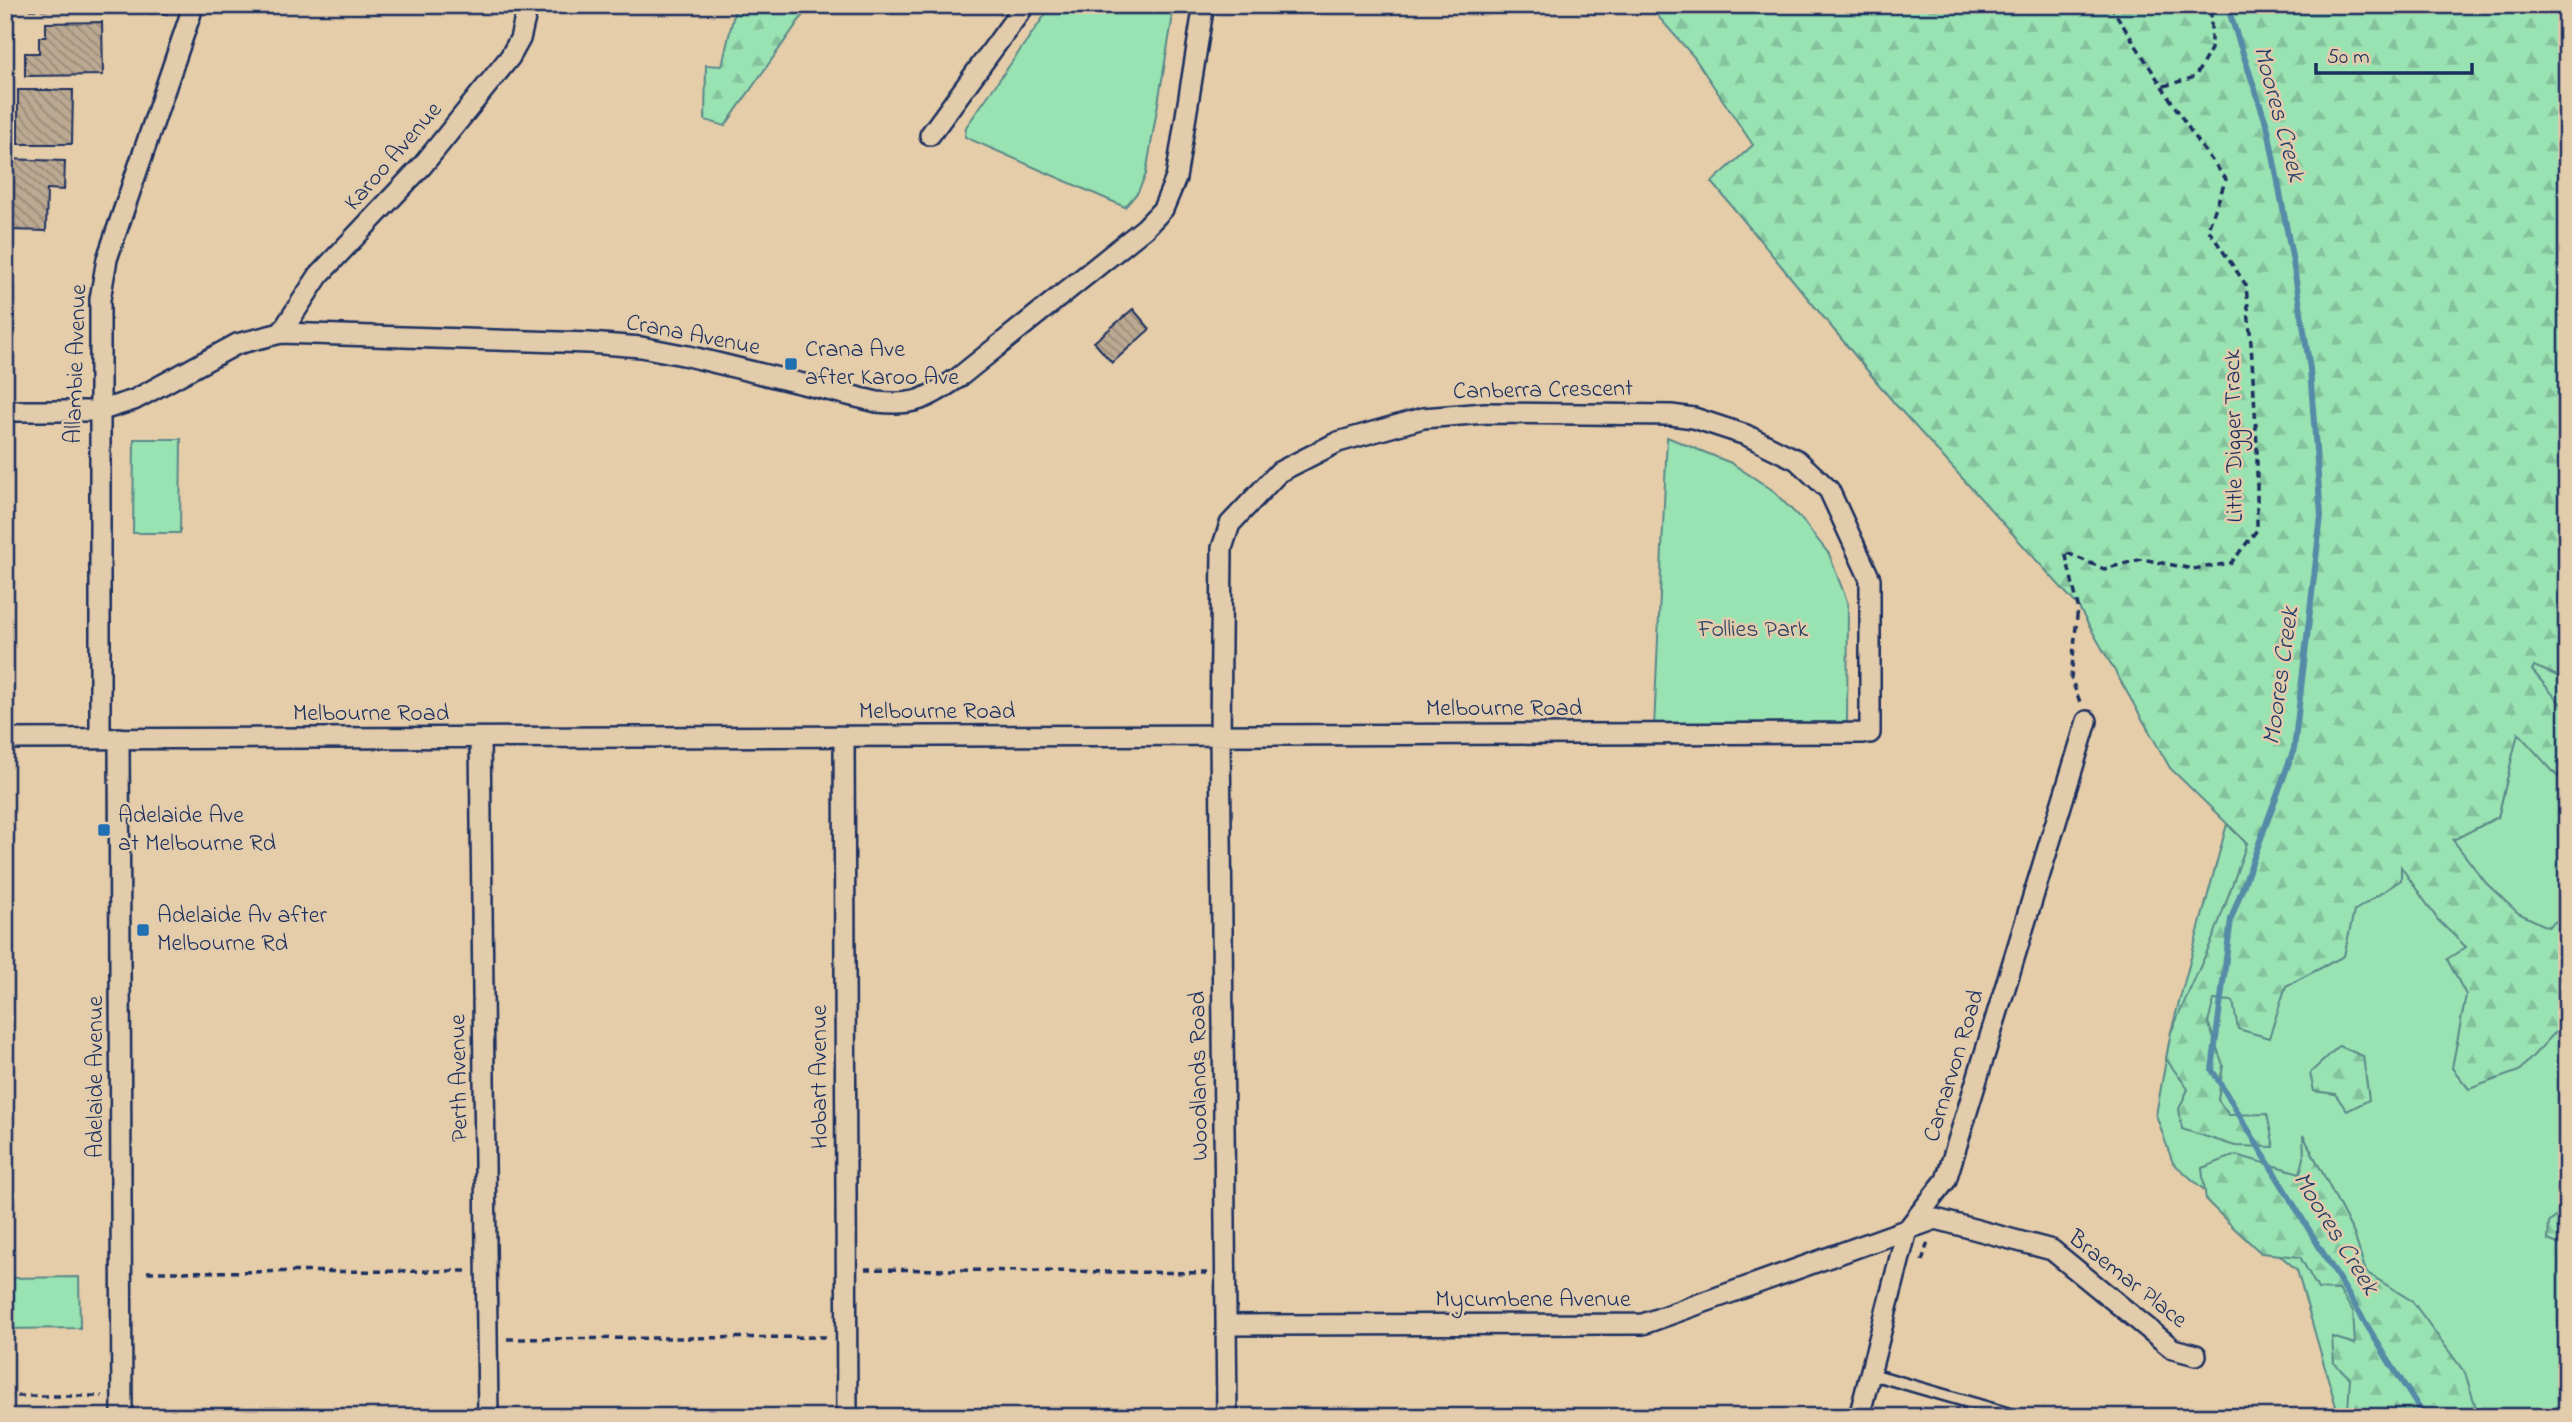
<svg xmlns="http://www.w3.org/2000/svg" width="2572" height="1422" font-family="'Indie Flower',sans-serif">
<defs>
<pattern id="forest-firs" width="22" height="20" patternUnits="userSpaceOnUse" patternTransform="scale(1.75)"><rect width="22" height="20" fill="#99e2b2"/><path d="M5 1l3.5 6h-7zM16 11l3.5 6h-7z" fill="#83c29c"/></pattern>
<pattern id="building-back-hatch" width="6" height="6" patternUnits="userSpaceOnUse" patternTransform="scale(1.75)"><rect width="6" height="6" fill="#bca991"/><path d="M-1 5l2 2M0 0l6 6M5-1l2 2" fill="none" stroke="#988a7a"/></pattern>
</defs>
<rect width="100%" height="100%" fill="#e5cda9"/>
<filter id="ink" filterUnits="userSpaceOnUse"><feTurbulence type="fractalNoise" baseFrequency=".0143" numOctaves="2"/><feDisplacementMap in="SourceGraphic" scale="14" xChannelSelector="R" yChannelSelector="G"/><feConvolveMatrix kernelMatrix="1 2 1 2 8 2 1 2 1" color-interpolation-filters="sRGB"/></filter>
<g filter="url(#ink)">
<g fill="#99e2b2" stroke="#5a8888" stroke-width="2">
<polygon points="1052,5 1170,5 1172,21 1146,174 1138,192 1125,207 965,137 966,127"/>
<polygon points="2567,427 2567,1417 2339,1417 2297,1270 2173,1163 2156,1115 2171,1032 2227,824 2312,909 2498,817 2548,602"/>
<polygon points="1667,437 1731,463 1771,489 1802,520 1829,554 1848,604 1847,725 1654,728"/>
<polygon points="134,439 181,439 180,533 133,533"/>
<polygon points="79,1277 80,1328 5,1329 5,1278"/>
</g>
<g fill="url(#forest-firs)" stroke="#5a8888" stroke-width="2">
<polygon points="736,5 810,5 725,126 705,120 706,65 722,66"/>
<polygon points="1648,5 2567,5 2567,427 2564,453 2567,453 2567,680 2534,666 2532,670 2567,711 2567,780 2559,778 2518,733 2498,817 2453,840 2486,883 2518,913 2548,927 2567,913 2567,1026 2562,1025 2519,1071 2469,1089 2452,1068 2466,995 2447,959 2466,947 2438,920 2401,867 2401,880 2354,911 2344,956 2286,986 2269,1038 2238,1029 2233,1001 2214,1000 2208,1022 2223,1065 2218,1100 2229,1115 2267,1114 2274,1147 2235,1146 2182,1129 2179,1109 2188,1089 2166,1059 2171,1032 2214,936 2247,843 2170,768 2078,606 1895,404 1712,182 1753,145 1694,57"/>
<polygon points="2339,1046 2363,1056 2369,1100 2347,1111 2335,1094 2314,1091 2310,1073"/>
<polygon points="2303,1135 2354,1234 2366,1272 2412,1301 2465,1373 2479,1417 2351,1417 2348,1411 2350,1378 2334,1363 2332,1337 2355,1344 2353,1311 2339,1290 2318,1289 2300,1257 2261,1253 2233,1227 2206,1200 2202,1168 2236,1155 2300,1173 2304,1158"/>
<polygon points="2567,1207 2567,1248 2548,1240 2549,1223"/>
</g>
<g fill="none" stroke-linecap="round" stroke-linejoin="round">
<polyline stroke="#558ba7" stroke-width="6" points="2227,5 2268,129 2293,262 2310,369 2321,516 2294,749 2231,919 2212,1070 2388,1360 2425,1417"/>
</g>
<g fill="url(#building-back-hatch)" stroke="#1b2f5e" stroke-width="2">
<polygon points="102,22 103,75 25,76 25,53 39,53 39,37 46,37 46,23"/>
<polygon points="18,90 73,90 72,144 18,144"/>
<polygon points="5,159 65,161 64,190 47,189 46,231 10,230 11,178 5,178"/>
<polygon points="1133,309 1150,329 1112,363 1094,342"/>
</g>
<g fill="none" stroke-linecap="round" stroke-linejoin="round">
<g stroke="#1b2f5e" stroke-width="15">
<polyline id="lane" points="1870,1376 1882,1377 2020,1417"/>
</g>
<g stroke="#1b2f5e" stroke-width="24">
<g id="street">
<polyline points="930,135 1025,5"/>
<polyline points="281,333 319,275 422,166 510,57 520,39 528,5"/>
<path d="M 5,411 L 99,411 L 134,400 L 237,344 L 281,333 L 589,343 L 641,347 L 688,356 L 877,402 C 916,406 926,399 958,378 L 1145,228 L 1163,209 L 1176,178 L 1202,16 L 1202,5"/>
<polyline points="100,738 100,299 107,259 191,13 191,5"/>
<polyline points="119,738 122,1417"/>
<polyline points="480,738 488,1417"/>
<polyline points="844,738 847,1417"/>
<polyline points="5,739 1870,733 1870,579 1829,490 1797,460 1746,435 1694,418 1671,415 1485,413 1423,418 1338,442 1279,472 1230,524 1222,548 1220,735 1227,1417"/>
<polyline points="1228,1325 1643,1324 1936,1219 2052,1250 2173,1349 2196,1355"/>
<polyline points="1859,1417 1907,1230 1946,1180 2087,721"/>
</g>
</g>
<g stroke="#1b2f5e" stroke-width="3.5" stroke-dasharray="7 5" stroke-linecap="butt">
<polyline points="5,8 171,13"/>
<polyline points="2164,86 2195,77 2211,49 2211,5"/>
<polyline points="2080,702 2071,678 2078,606 2065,552 2104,569 2142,559 2193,569 2231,563 2257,530 2257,445 2251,343 2246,285 2208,229 2226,179 2197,141 2110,5"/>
<polyline points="1922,1261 1928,1242"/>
<polyline points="865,1269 1207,1273"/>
<polyline points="147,1272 467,1271"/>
<polyline points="507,1339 829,1337"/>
<polyline points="5,1396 102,1396"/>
</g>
<use href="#lane" stroke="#e2ccab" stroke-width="10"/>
<use href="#street" stroke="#e2ccab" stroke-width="19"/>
</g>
</g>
<g fill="#1f6fb2" stroke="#e2ccab" stroke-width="2.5">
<rect x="784" y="357" width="14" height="14" rx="3.5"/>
<rect x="97" y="823" width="14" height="14" rx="3.5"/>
<rect x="136" y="923" width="14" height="14" rx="3.5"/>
</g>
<g text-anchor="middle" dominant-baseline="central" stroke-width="5" stroke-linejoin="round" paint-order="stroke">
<g font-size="24" fill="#1b2f5e" stroke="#e2ccab">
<text transform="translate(394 157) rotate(-49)">Karoo Avenue</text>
<text transform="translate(693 336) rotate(11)">Crana Avenue</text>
<text transform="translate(77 364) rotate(-88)">Allambie Avenue</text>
<text transform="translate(1543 391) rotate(-1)">Canberra Crescent</text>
<text transform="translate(2235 436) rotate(-91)">Little Digger Track</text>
<text x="1504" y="709">Melbourne Road</text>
<text x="937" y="712">Melbourne Road</text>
<text x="371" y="714">Melbourne Road</text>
<text transform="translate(1955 1066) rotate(-73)">Carnarvon Road</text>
<text transform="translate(1200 1076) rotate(-91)">Woodlands Road</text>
<text transform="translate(96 1077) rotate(-90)">Adelaide Avenue</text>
<text transform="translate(820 1077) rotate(-90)">Hobart Avenue</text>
<text transform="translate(460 1078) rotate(-91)">Perth Avenue</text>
<text transform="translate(2127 1280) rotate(38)">Braemar Place</text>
<text x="1533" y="1300">Mycumbene Avenue</text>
</g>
<g font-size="24" fill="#1b2f5e" stroke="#e2ccab" text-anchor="start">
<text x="805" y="350">Crana Ave<tspan x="805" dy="28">after Karoo Ave</tspan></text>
<text x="118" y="816">Adelaide Ave<tspan x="118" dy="28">at Melbourne Rd</tspan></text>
<text x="157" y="916">Adelaide Av after<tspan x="157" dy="28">Melbourne Rd</tspan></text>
</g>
<g font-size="24" fill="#284166" stroke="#e2ccab">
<text x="1753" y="630">Follies Park</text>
</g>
<g font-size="26" font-style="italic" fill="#253e6a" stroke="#e2ccab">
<text transform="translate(2278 114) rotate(75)">Moores Creek</text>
<text transform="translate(2282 676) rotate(-82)">Moores Creek</text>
<text transform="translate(2335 1234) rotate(58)">Moores Creek</text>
</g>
</g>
<rect width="2572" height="1422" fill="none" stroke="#e2ccab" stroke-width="28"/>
<rect x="14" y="14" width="2544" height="1394" fill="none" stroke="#1b2f5e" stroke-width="2.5" filter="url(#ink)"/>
<path d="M2316 63v10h156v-10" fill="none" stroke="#1b2f5e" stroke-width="3.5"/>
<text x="2327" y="63" font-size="21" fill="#1b2f5e" stroke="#e2ccab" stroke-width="5" paint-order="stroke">50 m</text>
</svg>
